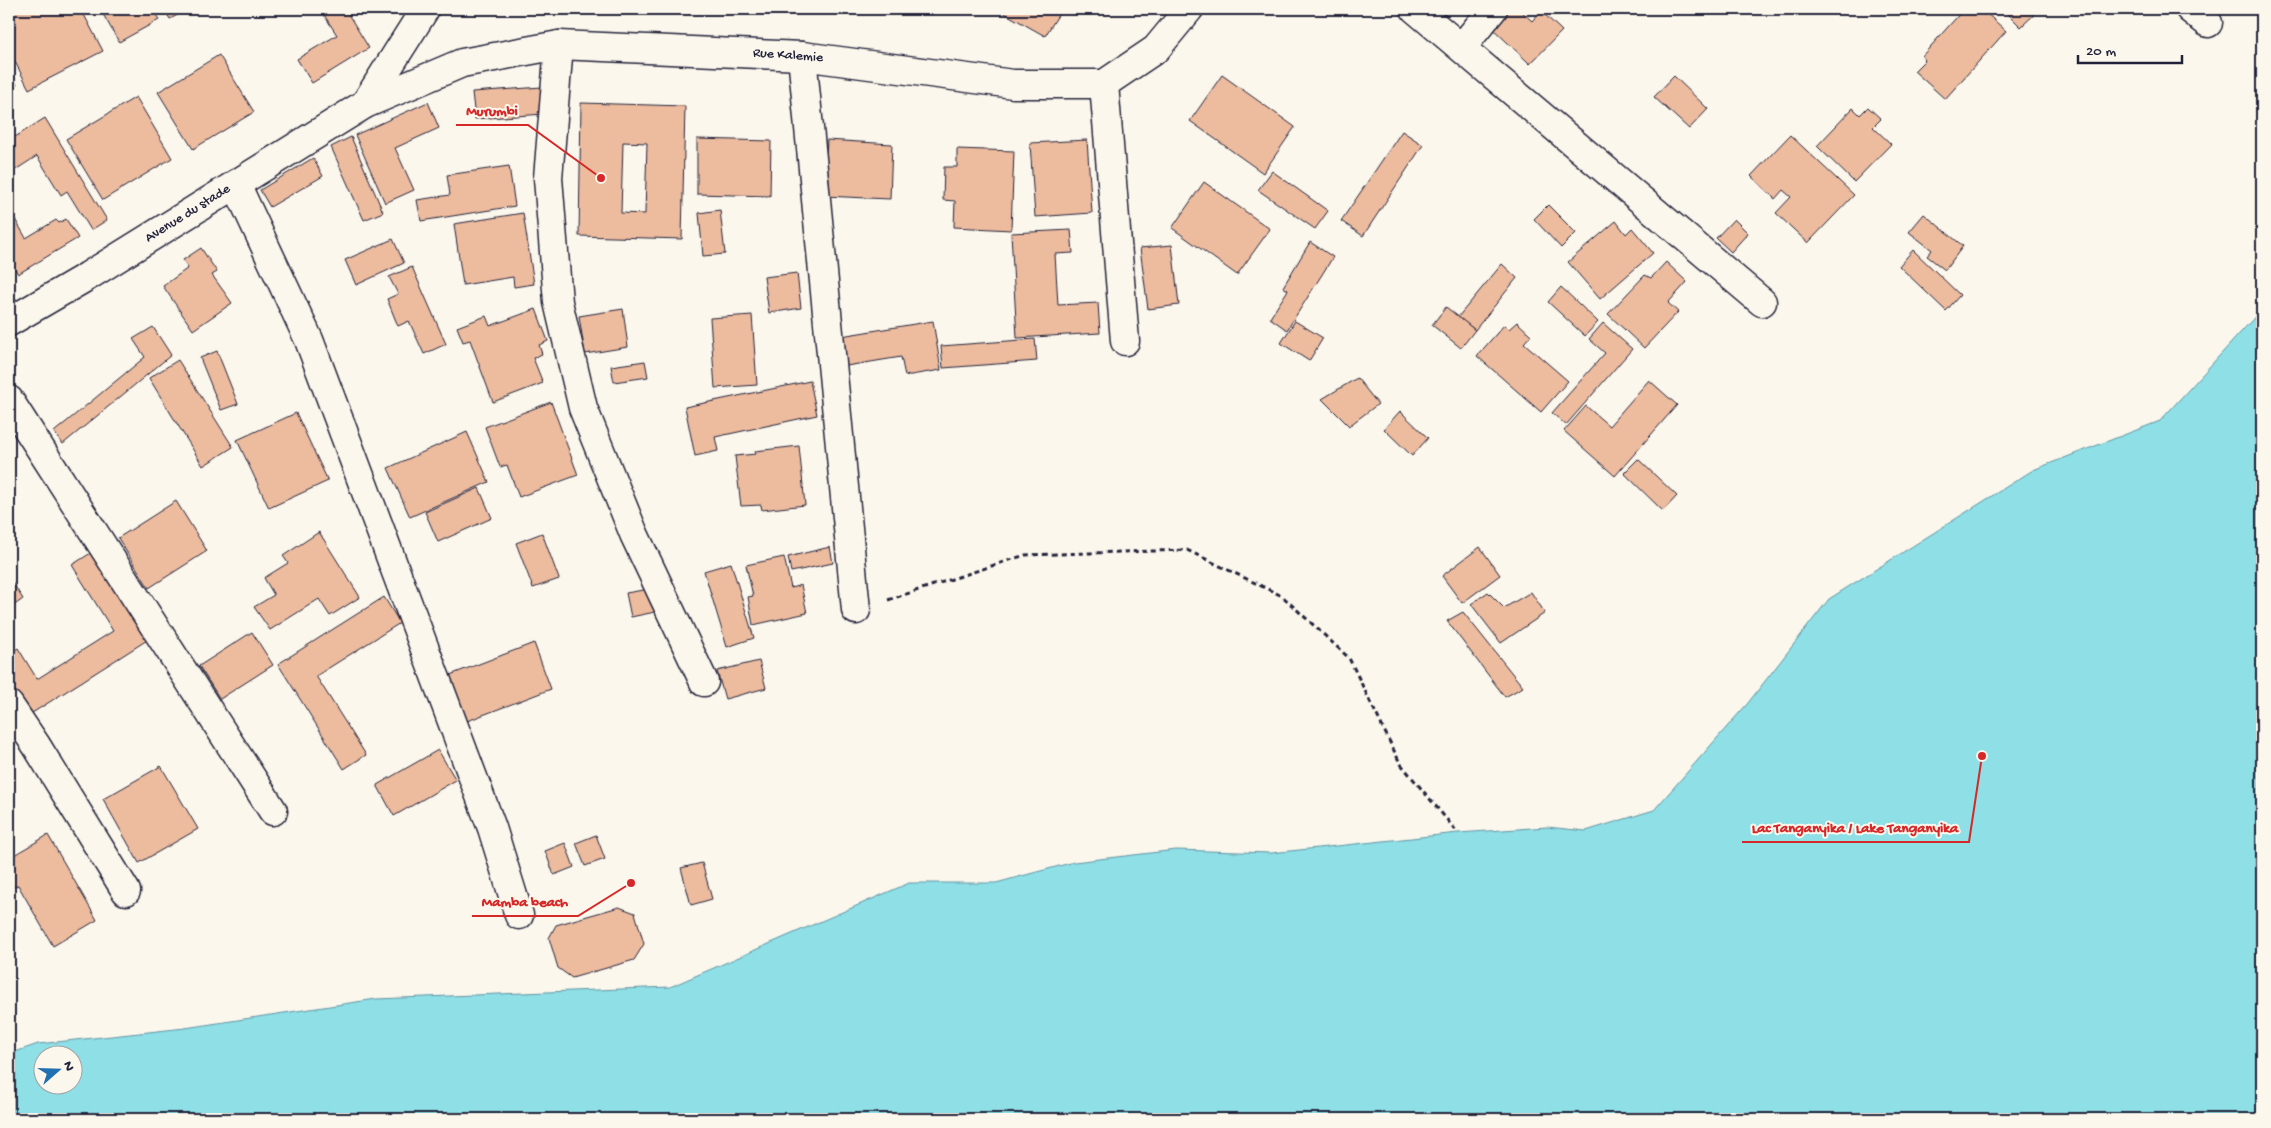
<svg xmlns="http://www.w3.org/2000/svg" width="2271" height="1128" font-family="'Gochi Hand',sans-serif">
<rect width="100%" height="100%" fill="#fbf7ec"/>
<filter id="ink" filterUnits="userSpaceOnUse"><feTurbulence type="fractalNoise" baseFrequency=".02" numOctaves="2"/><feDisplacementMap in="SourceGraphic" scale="10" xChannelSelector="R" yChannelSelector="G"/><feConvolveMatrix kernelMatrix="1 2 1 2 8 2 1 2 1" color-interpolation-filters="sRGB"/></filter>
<g filter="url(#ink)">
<path fill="#8edfe6" stroke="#6393a2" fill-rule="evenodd" d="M 2262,309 L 2262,1119 L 9,1119 L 9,1054 L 38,1044 L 185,1028 L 376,999 L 670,987 L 909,883 L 996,883 L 1074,862 L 1176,850 L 1271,853 L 1458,833 L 1547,827 L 1586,831 L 1654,810 L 1748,703 L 1829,599 L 2033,470 L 2160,421 ZM 42,1056 L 72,1056 L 72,1086 L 42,1086 Z"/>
<g fill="#edbb9e" stroke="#22223b" fill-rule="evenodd">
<polygon points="9,9 81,9 103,51 29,89 9,50"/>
<polygon points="100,9 153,9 159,20 119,42"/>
<polygon points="164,9 189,9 170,19"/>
<polygon points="334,9 345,9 369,48 312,83 297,59 337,35 324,15"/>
<polygon points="997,9 1062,9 1045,36"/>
<polygon points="1503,9 1519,9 1532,21 1541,11 1562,31 1530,64 1489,25"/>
<polygon points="1964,9 1968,13 1972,9 1982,9 2006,31 1945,99 1914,71 1925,60 1922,56"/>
<polygon points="2003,9 2040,9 2021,27"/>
<polygon points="219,55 254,112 193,149 158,92"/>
<polygon points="9,69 17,85 9,89"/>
<polygon points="1222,75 1295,127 1263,173 1190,121"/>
<polygon points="1674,76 1708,109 1689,129 1654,97"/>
<polygon points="542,87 544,114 475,119 472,92"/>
<polygon points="136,97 172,158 103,200 66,139"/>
<polygon points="428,102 439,128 395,148 414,190 385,203 355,135"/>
<path d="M 581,103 L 685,106 L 682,239 L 579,236 ZM 623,142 L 647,143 L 645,214 L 621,213 Z"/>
<polygon points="1868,107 1881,119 1873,127 1891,144 1854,182 1817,146 1853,108 1860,115"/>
<polygon points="45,118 107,220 91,230 67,191 61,195 37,156 9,174 9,127 15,137"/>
<polygon points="1402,131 1423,145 1363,236 1341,221"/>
<polygon points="1790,135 1854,195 1808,243 1776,213 1791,197 1783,190 1775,199 1751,176"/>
<polygon points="351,137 383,212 364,220 331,147"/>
<polygon points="697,139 771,141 770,196 697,194"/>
<polygon points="827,140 892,144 890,199 824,196"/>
<polygon points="1087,140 1092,213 1035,217 1030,143"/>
<polygon points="957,149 1014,151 1011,230 954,227 955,201 943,200 944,167 957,167"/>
<polygon points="313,158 323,176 270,207 260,190"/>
<polygon points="509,166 515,206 421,221 417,200 450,195 447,175"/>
<polygon points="1272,171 1328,211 1315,229 1258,190"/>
<polygon points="1204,182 1270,229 1237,275 1172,228"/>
<polygon points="1548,205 1576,233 1561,248 1534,219"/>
<polygon points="9,209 26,238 56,220 59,223 66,219 78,238 18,274 9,259"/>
<polygon points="720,210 725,254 703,256 699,213"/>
<polygon points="523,213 534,284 514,287 513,277 463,285 454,224"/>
<polygon points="1924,214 1963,246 1945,270 1927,256 1932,250 1909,232"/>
<polygon points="1734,219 1748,233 1731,252 1716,238"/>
<polygon points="1616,221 1626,234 1632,228 1653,253 1600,299 1568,262"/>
<polygon points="1071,230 1073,253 1055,254 1058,305 1098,303 1100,333 1017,338 1011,233"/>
<polygon points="393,239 404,263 356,285 345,260"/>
<polygon points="1310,242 1333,257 1287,330 1270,318 1288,290 1283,287"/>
<polygon points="1172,245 1179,305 1148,309 1140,248"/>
<polygon points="201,248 217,272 212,275 232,303 193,330 163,286 188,268 183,260"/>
<polygon points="1913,250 1960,295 1946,311 1899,266"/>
<polygon points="1666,262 1687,282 1668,303 1678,312 1644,348 1608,314 1645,275 1651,278"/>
<polygon points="1502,264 1517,278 1475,330 1458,317"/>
<polygon points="412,267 446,344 424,354 409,321 398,326 387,299 398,294 389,277"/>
<polygon points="797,273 801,308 769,313 764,277"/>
<polygon points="1561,287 1598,322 1585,336 1548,302"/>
<polygon points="1446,307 1475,330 1461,348 1432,325"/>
<polygon points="536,309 548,341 539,345 542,354 533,358 543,383 493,402 470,340 463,342 457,327 486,316 490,326"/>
<polygon points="623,309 628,347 585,354 579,316"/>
<polygon points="752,315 757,385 715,388 710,318"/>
<polygon points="933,321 941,370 905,376 901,357 840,367 835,337"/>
<polygon points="1295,321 1323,338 1309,361 1281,343"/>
<polygon points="1517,322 1531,335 1524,343 1568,381 1541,412 1477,356 1504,325 1509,329"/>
<polygon points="1603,323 1632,349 1566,425 1552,413 1605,353 1589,339"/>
<polygon points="153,327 171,355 63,444 54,432 145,357 133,339"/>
<polygon points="1035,339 1037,361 943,368 941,346"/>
<polygon points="217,351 238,404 221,410 200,358"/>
<polygon points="178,360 233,447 203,466 149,378"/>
<polygon points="645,361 648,377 614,382 611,366"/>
<polygon points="1357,378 1378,404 1349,426 1322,399"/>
<polygon points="1649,380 1677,405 1615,476 1564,431 1586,406 1609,426"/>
<polygon points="810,381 817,415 715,437 718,451 695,456 685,407"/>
<polygon points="551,402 578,475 519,497 507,465 500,467 485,427"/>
<polygon points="1400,411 1428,438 1412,456 1384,429"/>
<polygon points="296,413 328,481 269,508 237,440"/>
<polygon points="467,432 489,482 410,517 388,468"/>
<polygon points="799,446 805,505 762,510 761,505 741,506 735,456 756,454 755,451"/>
<polygon points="1638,459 1677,496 1663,511 1624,473"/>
<polygon points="479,488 492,518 438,542 425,512"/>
<polygon points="176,501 207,551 149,588 118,538"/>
<polygon points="319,532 360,597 330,616 319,599 270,630 254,607 274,595 264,578 288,563 283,556"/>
<polygon points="542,533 559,579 533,588 516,543"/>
<polygon points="830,547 833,563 791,572 788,557"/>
<polygon points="1480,547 1500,575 1462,603 1442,576"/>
<polygon points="97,549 152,637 29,715 9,683 9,654 18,648 37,679 113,631 72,565"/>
<polygon points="784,557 791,588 801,585 807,613 753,625 748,597 753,596 746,565"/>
<polygon points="731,563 754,638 727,647 704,571"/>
<polygon points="9,577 23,599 9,609"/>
<polygon points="649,589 655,612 631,617 626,593"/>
<polygon points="1488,592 1504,608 1531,592 1545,613 1501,643 1471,604"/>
<polygon points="384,597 400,623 316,676 366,755 344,769 278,664"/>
<polygon points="1463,612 1523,687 1505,697 1447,621"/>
<polygon points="252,632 273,665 220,699 199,666"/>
<polygon points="534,643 551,689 467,721 450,675"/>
<polygon points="759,661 766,688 725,699 717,671"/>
<polygon points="438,750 456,780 394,816 377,785"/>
<polygon points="161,766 198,829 139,863 103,799"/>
<polygon points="48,835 97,920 53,946 18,885 9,890 9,858"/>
<polygon points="596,835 605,859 585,866 576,843"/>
<polygon points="565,843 574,867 554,875 545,851"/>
<polygon points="702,863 712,899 691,905 681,868"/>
<polygon points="619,907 635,913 644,944 634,960 572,978 558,968 549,938 556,925"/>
</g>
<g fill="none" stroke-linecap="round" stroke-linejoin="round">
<g stroke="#22223b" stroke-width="31">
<g id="minor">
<polyline points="1415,9 1762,302"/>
<polyline points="2190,9 2208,23"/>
<polyline points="559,45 548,178 558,302 583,408 634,534 704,682"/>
<polyline points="1462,47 1493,9"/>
<polyline points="802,56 856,610"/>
<polyline points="1104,84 1125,341"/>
<polyline points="236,184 309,340 492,828 519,915"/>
<polyline points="9,400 273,811"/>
<polyline points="9,705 36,745 126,891"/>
</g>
</g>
<g stroke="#22223b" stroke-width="31">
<g id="tertiary">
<polyline points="365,104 425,9"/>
<polyline points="9,322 88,276 365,104 462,63 559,45 802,56 1013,84 1104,84 1156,49 1189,9"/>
</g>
</g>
<polyline stroke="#22223b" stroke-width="3" stroke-dasharray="5 4" stroke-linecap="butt" points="888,600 1025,555 1187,550 1282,596 1349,658 1400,763 1458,833"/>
<use href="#minor" stroke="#fbf7ec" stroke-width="28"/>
<use href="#tertiary" stroke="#fbf7ec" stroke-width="28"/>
</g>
</g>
<g text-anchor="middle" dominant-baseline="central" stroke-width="4" stroke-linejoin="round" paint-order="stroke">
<g font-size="14" fill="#22223b" stroke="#fbf7ec">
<text transform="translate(788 56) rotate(4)">Rue Kalemie</text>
<text transform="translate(188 214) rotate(-32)">Avenue du stade</text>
</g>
</g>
<path fill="none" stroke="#d62828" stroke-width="2" d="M601 178L528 125H456M1982 756L1969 842H1742M631 883L578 916H472"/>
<g fill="#d62828" stroke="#fbf7ec" stroke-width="2">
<circle cx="601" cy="178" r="5"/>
<circle cx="1982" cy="756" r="5"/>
<circle cx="631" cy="883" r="5"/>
</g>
<g font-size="15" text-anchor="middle" font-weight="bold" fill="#d62828" stroke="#fbf7ec" stroke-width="4" stroke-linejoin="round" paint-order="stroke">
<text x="492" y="115">Murumbi</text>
<text x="1855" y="832">Lac Tanganyika / Lake Tanganyika</text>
<text x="525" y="906">Mamba beach</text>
</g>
<rect width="2271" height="1128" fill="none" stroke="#fbf7ec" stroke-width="30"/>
<rect x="15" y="15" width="2241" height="1098" fill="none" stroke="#22223b" stroke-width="2" filter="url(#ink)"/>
<g transform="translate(58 1070) rotate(70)"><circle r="24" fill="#fbf7ec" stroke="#a4a2a5"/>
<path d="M0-4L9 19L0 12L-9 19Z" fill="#1f6fb2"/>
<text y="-8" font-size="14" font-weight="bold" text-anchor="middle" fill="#22223b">N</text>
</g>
<path d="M2078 55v8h104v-8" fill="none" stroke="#22223b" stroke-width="2.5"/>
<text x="2086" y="55" font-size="15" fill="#22223b" stroke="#fbf7ec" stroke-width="4" paint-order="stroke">20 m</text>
</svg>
